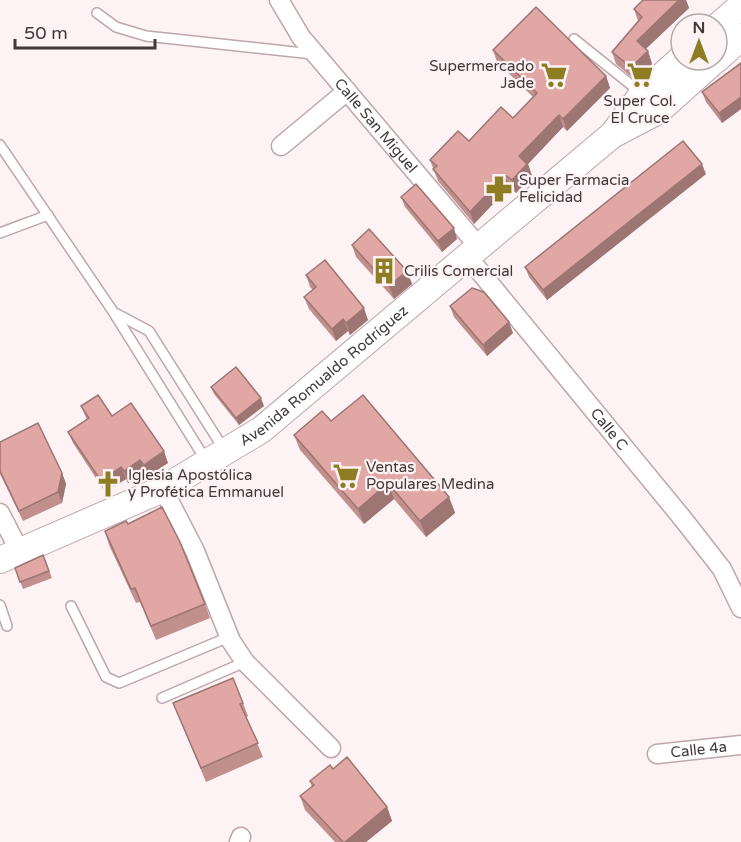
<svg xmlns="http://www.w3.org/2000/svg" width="741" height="842" font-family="'Varela Round',sans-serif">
<rect width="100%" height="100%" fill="#fdf3f4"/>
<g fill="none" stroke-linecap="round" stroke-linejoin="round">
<g stroke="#bea6ab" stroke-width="12">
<g id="lane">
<polyline points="97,13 116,27 146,36 313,54"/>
<polyline points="574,39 640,92"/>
<polyline points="0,145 114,313 207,462"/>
<polyline points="0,233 48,215"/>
<polyline points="117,314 149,331 225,451"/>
<polyline points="0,605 7,626"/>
<polyline points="71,606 106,677 119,683 229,637"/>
<polyline points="162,698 245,662"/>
</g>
</g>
<g stroke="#bea6ab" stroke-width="21">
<g id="street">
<path id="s1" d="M 279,0 L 301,37 L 479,247"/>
<polyline points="281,146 347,91"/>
<path id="s2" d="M 467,256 L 683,519 L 722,569 L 741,608"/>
<polyline points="163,489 195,551 231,641 245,662 331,748"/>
<polyline points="0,513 20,552"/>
<path id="s3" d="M 657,754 L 741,745"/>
<polyline points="239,842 241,837"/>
</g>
</g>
<g stroke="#bea6ab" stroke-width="28">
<g id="secondary">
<polyline points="717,27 741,6"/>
<polyline points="717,59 741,37"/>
<polyline points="616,130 642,94 681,59"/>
<path id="s4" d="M 0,560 L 163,489 L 261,430 L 612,135 L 658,111 L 715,60"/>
</g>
</g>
<use href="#lane" stroke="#fff" stroke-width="9"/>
<use href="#street" stroke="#fff" stroke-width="18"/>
<use href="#secondary" stroke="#fff" stroke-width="26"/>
</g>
<g fill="#c1908d">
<polygon points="643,0 686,0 689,8 646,49 648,51 652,64 635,80 616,64 612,52 638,21 634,9"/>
<polygon points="493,50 606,76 610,88 567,131 563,127 528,164 532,176 516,193 509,187 474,224 438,181 430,160 513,118 533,97 497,62"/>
<polygon points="741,60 741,109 722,123 706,102 702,92 741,63"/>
<polygon points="706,174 547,300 529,277 525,267"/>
<polygon points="401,197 457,239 442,252 405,207"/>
<polygon points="352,245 407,271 412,284 394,299 356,257"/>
<polygon points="306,275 368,320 350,335 348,331 336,341 309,309 304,297 313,290 310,287"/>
<polygon points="450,306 513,333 487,356 454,317"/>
<polygon points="211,387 264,406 239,425 214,394"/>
<polygon points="81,406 112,416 168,463 148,476 145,472 128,483 126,479 105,492 73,443 68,432 87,420"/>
<polygon points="331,421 449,497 455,513 426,537 394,499 364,524 300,450 294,435"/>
<polygon points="0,442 62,473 66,484 62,503 23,521 0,474"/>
<polygon points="128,524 205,604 210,618 156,640 140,602 136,603 109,545 105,531"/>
<polygon points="43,555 52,578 23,589 15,568"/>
<polygon points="173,703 243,703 248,716 246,717 263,757 206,782"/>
<polygon points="333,769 387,807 392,821 366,842 335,842 305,810 300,796 312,787 310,781"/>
</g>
<g fill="#9d7573">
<polygon points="679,0 686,0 689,8 641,53 637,41"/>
<polygon points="648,51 652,64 635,80 631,67"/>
<polygon points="606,76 610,88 567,131 563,119"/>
<polygon points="741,97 741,109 722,123 719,113"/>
<polygon points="559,115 563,127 528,164 532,176 516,193 512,180 519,156"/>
<polygon points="702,164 706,174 547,300 543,290"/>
<polygon points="505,175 509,187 474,224 470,212"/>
<polygon points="454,228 457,239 442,252 438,241"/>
<polygon points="407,271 412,284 394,299 389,286"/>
<polygon points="364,308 368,320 350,335 346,323"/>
<polygon points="343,319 348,331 336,341 332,329"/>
<polygon points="509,322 513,333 487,356 483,345"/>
<polygon points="261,398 264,406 239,425 236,418"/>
<polygon points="164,451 168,463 148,476 144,465"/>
<polygon points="140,460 145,472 128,483 124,471"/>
<polygon points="121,467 126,479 105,492 101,481"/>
<polygon points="62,473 66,484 62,503 58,492"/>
<polygon points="388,483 394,499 364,524 358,509"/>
<polygon points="449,497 455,513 426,537 420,521"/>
<polygon points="387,807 392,821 366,842 345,842"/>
</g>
<g fill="#e0a7a4" stroke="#9d7573" stroke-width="1.5">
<polygon points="643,0 679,0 637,41 648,51 631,67 612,52 642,17 634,9"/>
<polygon points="536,7 606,76 563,119 559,115 519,156 527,164 512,180 505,175 470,212 433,169 437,166 430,160 458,131 469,141 501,107 513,118 537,93 493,50"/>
<polygon points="741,63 741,97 719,113 702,92"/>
<polygon points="683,141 702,164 543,290 525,267"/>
<polygon points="416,184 454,228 438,241 401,197"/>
<polygon points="369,229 407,271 389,286 352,245"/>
<polygon points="325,260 364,308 346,323 343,319 332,329 304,297 316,287 306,275"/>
<polygon points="472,288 484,292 509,322 483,345 450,306"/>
<polygon points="236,367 261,398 236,418 211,387"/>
<polygon points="98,395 112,416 131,403 164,451 144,465 140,460 124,471 121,467 101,481 68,432 89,418 81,406"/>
<polygon points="363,395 449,497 420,521 388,483 358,509 294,435 322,411 331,421"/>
<polygon points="38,423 62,473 58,492 19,511 0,471 0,442"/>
<polygon points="162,507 180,542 205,604 151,626 135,588 131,589 105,531 126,521 128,524"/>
<polygon points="43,555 49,571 20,582 15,568"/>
<polygon points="233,678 243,703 240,704 258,743 201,768 173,703"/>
<polygon points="347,757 387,807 345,842 343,842 300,796 314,785 310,781 330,765 333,769"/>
</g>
<defs>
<g id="supermarket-bare" transform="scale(2.07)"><path d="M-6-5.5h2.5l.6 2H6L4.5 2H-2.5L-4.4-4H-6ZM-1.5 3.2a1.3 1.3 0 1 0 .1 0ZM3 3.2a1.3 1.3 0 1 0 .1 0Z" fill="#8e7d23" stroke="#fdf3f4" stroke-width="2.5" paint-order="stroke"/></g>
<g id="pharmacy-bare" transform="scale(2.07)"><path d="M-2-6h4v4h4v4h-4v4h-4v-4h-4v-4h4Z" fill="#8e7d23" stroke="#fdf3f4" stroke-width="2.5" paint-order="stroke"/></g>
<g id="building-bare" transform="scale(2.07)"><path d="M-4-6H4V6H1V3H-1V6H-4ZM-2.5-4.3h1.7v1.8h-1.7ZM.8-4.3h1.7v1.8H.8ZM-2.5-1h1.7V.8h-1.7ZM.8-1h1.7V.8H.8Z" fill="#8e7d23" stroke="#fdf3f4" stroke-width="2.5" paint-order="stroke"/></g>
<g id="church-bare" transform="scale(2.07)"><path d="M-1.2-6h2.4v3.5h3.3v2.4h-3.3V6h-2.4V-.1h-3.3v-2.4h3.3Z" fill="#8e7d23" stroke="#fdf3f4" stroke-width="2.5" paint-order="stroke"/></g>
</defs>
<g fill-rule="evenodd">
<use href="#supermarket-bare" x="554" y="75"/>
<use href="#supermarket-bare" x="640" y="75"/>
<use href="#pharmacy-bare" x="499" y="189"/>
<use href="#building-bare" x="384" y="271"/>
<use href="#supermarket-bare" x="346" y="476"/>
<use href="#church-bare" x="108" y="484"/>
</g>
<g text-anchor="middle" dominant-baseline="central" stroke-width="4.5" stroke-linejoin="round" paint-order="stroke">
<g font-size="15" fill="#43393b" stroke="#fdf3f4" text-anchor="start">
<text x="534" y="66" text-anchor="end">Supermercado<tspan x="534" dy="17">Jade</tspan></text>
<text x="640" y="101" text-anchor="middle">Super Col.<tspan x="640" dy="17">El Cruce</tspan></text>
<text x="519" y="180">Super Farmacia<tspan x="519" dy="17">Felicidad</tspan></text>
<text x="404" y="271">Crilis Comercial</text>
<text x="366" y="467">Ventas<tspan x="366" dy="17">Populares Medina</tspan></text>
<text x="128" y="475">Iglesia Apostólica<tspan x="128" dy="17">y Profética Emmanuel</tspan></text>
</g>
<g font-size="15" fill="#43393b" stroke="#fdf3f4">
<text stroke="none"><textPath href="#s1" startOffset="159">Calle San Miguel</textPath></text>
<text stroke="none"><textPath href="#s4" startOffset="375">Avenida Romualdo Rodríguez</textPath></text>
<text stroke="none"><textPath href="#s2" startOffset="224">Calle C</textPath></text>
<text stroke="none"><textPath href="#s3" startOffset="42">Calle 4a</textPath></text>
</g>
</g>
<g transform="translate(699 42)"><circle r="28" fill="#fdf3f4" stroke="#b3a9aa" stroke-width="1.5"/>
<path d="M0-4.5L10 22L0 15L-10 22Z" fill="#8e7d23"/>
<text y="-9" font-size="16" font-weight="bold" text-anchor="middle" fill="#43393b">N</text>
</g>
<path d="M15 39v9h140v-9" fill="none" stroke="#43393b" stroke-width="3"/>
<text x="24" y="39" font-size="18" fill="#43393b" stroke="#fdf3f4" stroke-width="4.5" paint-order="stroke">50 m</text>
</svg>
